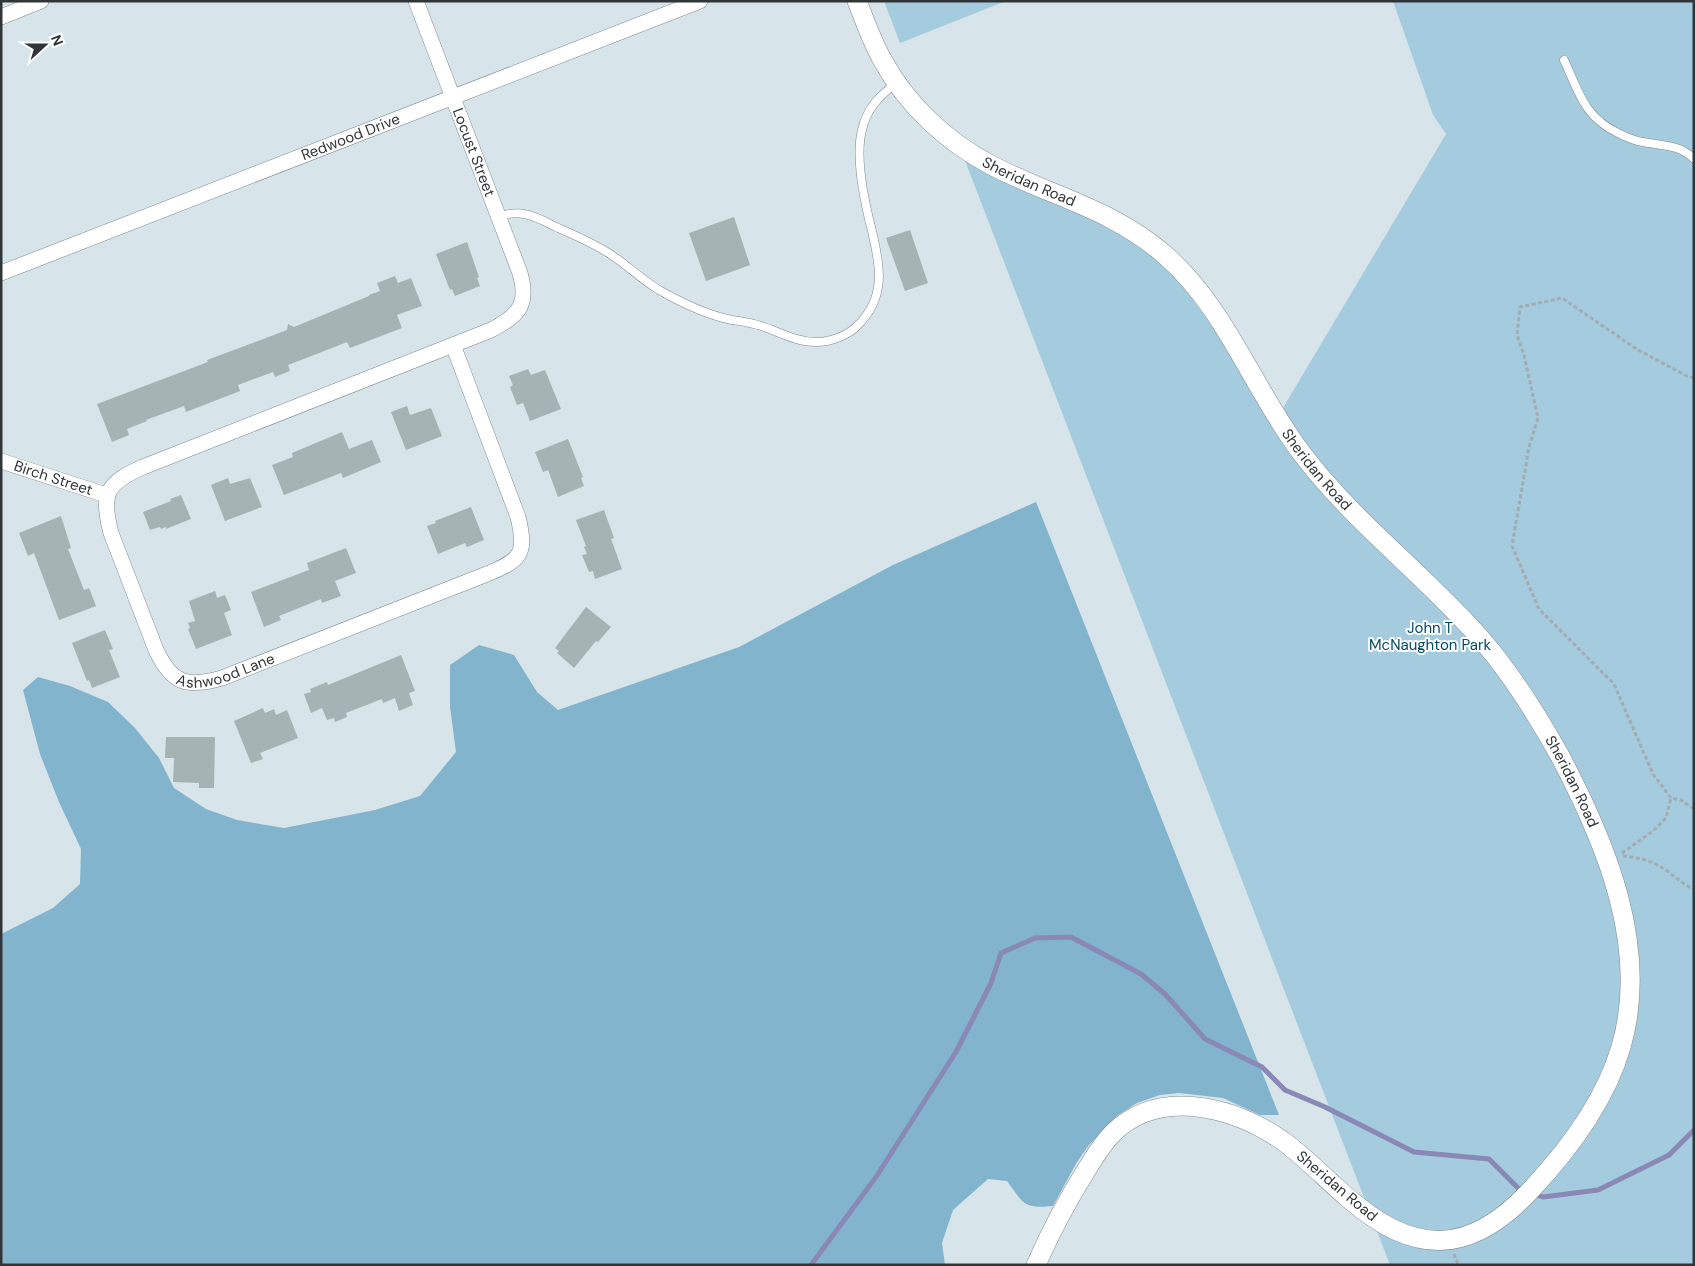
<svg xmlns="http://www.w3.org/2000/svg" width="1695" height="1266" font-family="'DM Sans',sans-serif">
<rect width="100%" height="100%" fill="#d7e4ea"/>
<g fill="#a5cbdf">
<polygon points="884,1 1006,1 900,43"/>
<polygon points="1393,1 1694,1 1694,1265 1390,1265 959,145 1156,247 1277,418 1446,134 1433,115"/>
</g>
<path fill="#82b4ce" d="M 1036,502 L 1279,1115 L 1260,1115 L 1223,1098 L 1179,1093 L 1160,1095 L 1137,1103 L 1118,1115 L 1089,1145 L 1077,1162 L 1053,1206 C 1023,1209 1024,1204 1007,1181 L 988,1179 L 953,1210 L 942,1243 L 945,1265 L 1,1265 L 1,934 L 53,908 L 80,884 L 81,849 L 59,802 L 40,754 L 23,690 L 38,677 L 70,686 L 108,702 L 135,728 L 159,758 L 174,788 L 206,809 L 237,820 L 284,828 L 375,810 L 420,796 L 456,752 L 450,707 L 450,665 L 479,645 L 514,655 L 537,692 L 558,710 L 739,647 L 893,565 Z"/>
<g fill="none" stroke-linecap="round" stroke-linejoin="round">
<g stroke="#8a88b4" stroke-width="5">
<polyline points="1534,1194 1543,1197 1598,1190 1669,1155 1694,1130"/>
<polyline points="811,1265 876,1177 956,1052 991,983 1001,953 1035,938 1071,937 1141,974 1165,994 1205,1039 1262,1067 1285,1090 1325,1107 1414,1152 1489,1159 1520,1190 1523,1191"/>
</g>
</g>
<g fill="#a5b3b5">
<polygon points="734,217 750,265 706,281 689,233"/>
<polygon points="910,230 928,283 905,291 886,238"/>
<polygon points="467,242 479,277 477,278 480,286 455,296 452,289 450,290 436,254"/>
<polygon points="395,276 398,283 411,278 422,306 397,315 402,328 350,348 347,342 327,350 288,365 290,371 275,377 273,372 238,385 240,391 186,412 184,406 146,420 147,421 127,429 129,435 112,442 97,404 208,362 207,360 287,330 288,324 294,327 369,296 369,295 380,291 377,283"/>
<polygon points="528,369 531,375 545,370 561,409 530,421 523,403 517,405 510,387 513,385 509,376"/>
<polygon points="407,406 410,415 431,408 442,436 406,450 391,412"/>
<polygon points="342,432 349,449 372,440 381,462 343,478 341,473 284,495 272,465 293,457 292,453"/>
<polygon points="568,439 583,477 581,478 584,486 558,497 548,470 543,472 535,452"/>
<polygon points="228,478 230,484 250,478 262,507 225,521 211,485"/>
<polygon points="181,495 191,519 166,529 166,527 161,529 160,527 150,530 143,512 171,501 170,499"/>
<polygon points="471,507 484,540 467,547 465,543 438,554 427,526 436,523 435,521"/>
<polygon points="604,510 614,538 611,539 622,569 595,579 593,571 589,572 582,555 587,554 584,547 586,546 576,520"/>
<polygon points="61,516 71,548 68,549 84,590 89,588 96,606 59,620 34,553 28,556 19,533"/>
<polygon points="346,548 356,573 335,581 341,596 322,603 321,599 279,616 281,620 264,627 251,592 309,570 307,563"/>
<polygon points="215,591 217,598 225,595 231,610 224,613 232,635 196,649 188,629 190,628 188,623 195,621 189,601"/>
<polygon points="586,607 611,627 598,642 596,641 574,668 557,653 559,651 555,648"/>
<polygon points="105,630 113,649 109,650 120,677 92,688 89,680 87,681 72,643"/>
<polygon points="401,655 415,691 409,693 413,705 399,711 395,698 383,703 382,699 346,713 347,717 335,722 334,718 327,720 322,708 311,713 304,694 311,692 310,689 327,682 328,685"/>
<polygon points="263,708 265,713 274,709 276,715 287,710 298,738 260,753 263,759 251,763 234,721"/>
<polygon points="166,737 215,737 214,788 199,788 199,783 173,782 174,758 165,758"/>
</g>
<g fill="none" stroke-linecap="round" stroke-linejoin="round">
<g stroke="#7e898f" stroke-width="9">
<g id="service">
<path d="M 1564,60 C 1579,92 1584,117 1618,133 C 1626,137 1634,141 1643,142 C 1663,146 1679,144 1694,159"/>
<path d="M 499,217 C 508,214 515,212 524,214 C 536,216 546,222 556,227 C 574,235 593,243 610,254 C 627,265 641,279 659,290 C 682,303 706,315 732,320 C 741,321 750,323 758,325 C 778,331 795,342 816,342 C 830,342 847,336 857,326 C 887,297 880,267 872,231 C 865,204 855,157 862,130 C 867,107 880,96 897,82"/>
</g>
</g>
<g stroke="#7e898f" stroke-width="16">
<g id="minor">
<path id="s1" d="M 416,1 L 520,273 C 529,305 519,315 491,330 L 143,467 C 106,483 101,494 111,533 L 156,650 C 172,684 187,688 222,678 L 487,574 C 521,560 527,554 518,517 L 453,345"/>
<polyline points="1,17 41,1"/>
<path id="s2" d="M 1,273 L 700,1"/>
<path id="s3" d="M 1,461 L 106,495"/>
</g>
</g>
<g stroke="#7e898f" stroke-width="20">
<g id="tertiary">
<path id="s4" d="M 857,1 C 865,21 872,42 883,61 C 907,105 947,142 991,165 C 1052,197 1111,208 1165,255 C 1226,308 1252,387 1300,451 C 1352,521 1424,574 1481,639 C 1512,674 1537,715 1560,756 C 1606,843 1650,948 1621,1047 C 1605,1102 1567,1152 1528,1193 C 1468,1256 1413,1255 1348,1198 C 1326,1179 1306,1158 1283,1141 C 1234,1107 1160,1087 1113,1133 C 1102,1144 1095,1156 1087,1169 C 1068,1199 1051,1231 1036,1265"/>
</g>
</g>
<g stroke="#a2acb1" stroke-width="3" stroke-dasharray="4 2.5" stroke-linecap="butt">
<polyline points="1694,378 1687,376 1638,350 1562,298 1520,307 1517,335 1524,355 1538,418 1529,447 1512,546 1539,609 1614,684 1653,774 1671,798 1681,800 1694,809"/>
<polyline points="1622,853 1653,831 1666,818 1671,798"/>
<path d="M 1623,856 C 1635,857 1650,860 1661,867 C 1672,873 1681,884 1694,889"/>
<polyline points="1454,1254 1458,1265"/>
</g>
<use href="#service" stroke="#fff" stroke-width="8"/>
<use href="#minor" stroke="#fff" stroke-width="15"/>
<use href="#tertiary" stroke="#fff" stroke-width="19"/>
</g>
<g text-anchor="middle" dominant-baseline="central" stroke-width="4" stroke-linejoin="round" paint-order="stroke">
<g font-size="15" fill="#303538" stroke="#fff">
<text stroke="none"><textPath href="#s2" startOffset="375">Redwood Drive</textPath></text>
<text stroke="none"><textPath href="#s1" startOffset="162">Locust Street</textPath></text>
<text stroke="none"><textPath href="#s4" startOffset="259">Sheridan Road</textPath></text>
<text stroke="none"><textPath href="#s4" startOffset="678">Sheridan Road</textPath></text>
<text stroke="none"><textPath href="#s3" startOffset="55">Birch Street</textPath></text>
<text stroke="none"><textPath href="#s1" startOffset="1034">Ashwood Lane</textPath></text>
<text stroke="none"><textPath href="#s4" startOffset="1084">Sheridan Road</textPath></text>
<text transform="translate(1337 1186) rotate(40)">Sheridan Road</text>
</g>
<g font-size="15" fill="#024963" stroke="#fff">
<text x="1430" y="628">John T<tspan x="1430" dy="17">McNaughton Park</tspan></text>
</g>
</g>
<rect width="1695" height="1266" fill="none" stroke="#303538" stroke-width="5"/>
<g transform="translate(45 45) rotate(69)" stroke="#ffffff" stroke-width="4" paint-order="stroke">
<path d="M0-4L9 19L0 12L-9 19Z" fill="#303538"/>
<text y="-8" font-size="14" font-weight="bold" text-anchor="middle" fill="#303538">N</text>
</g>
</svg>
